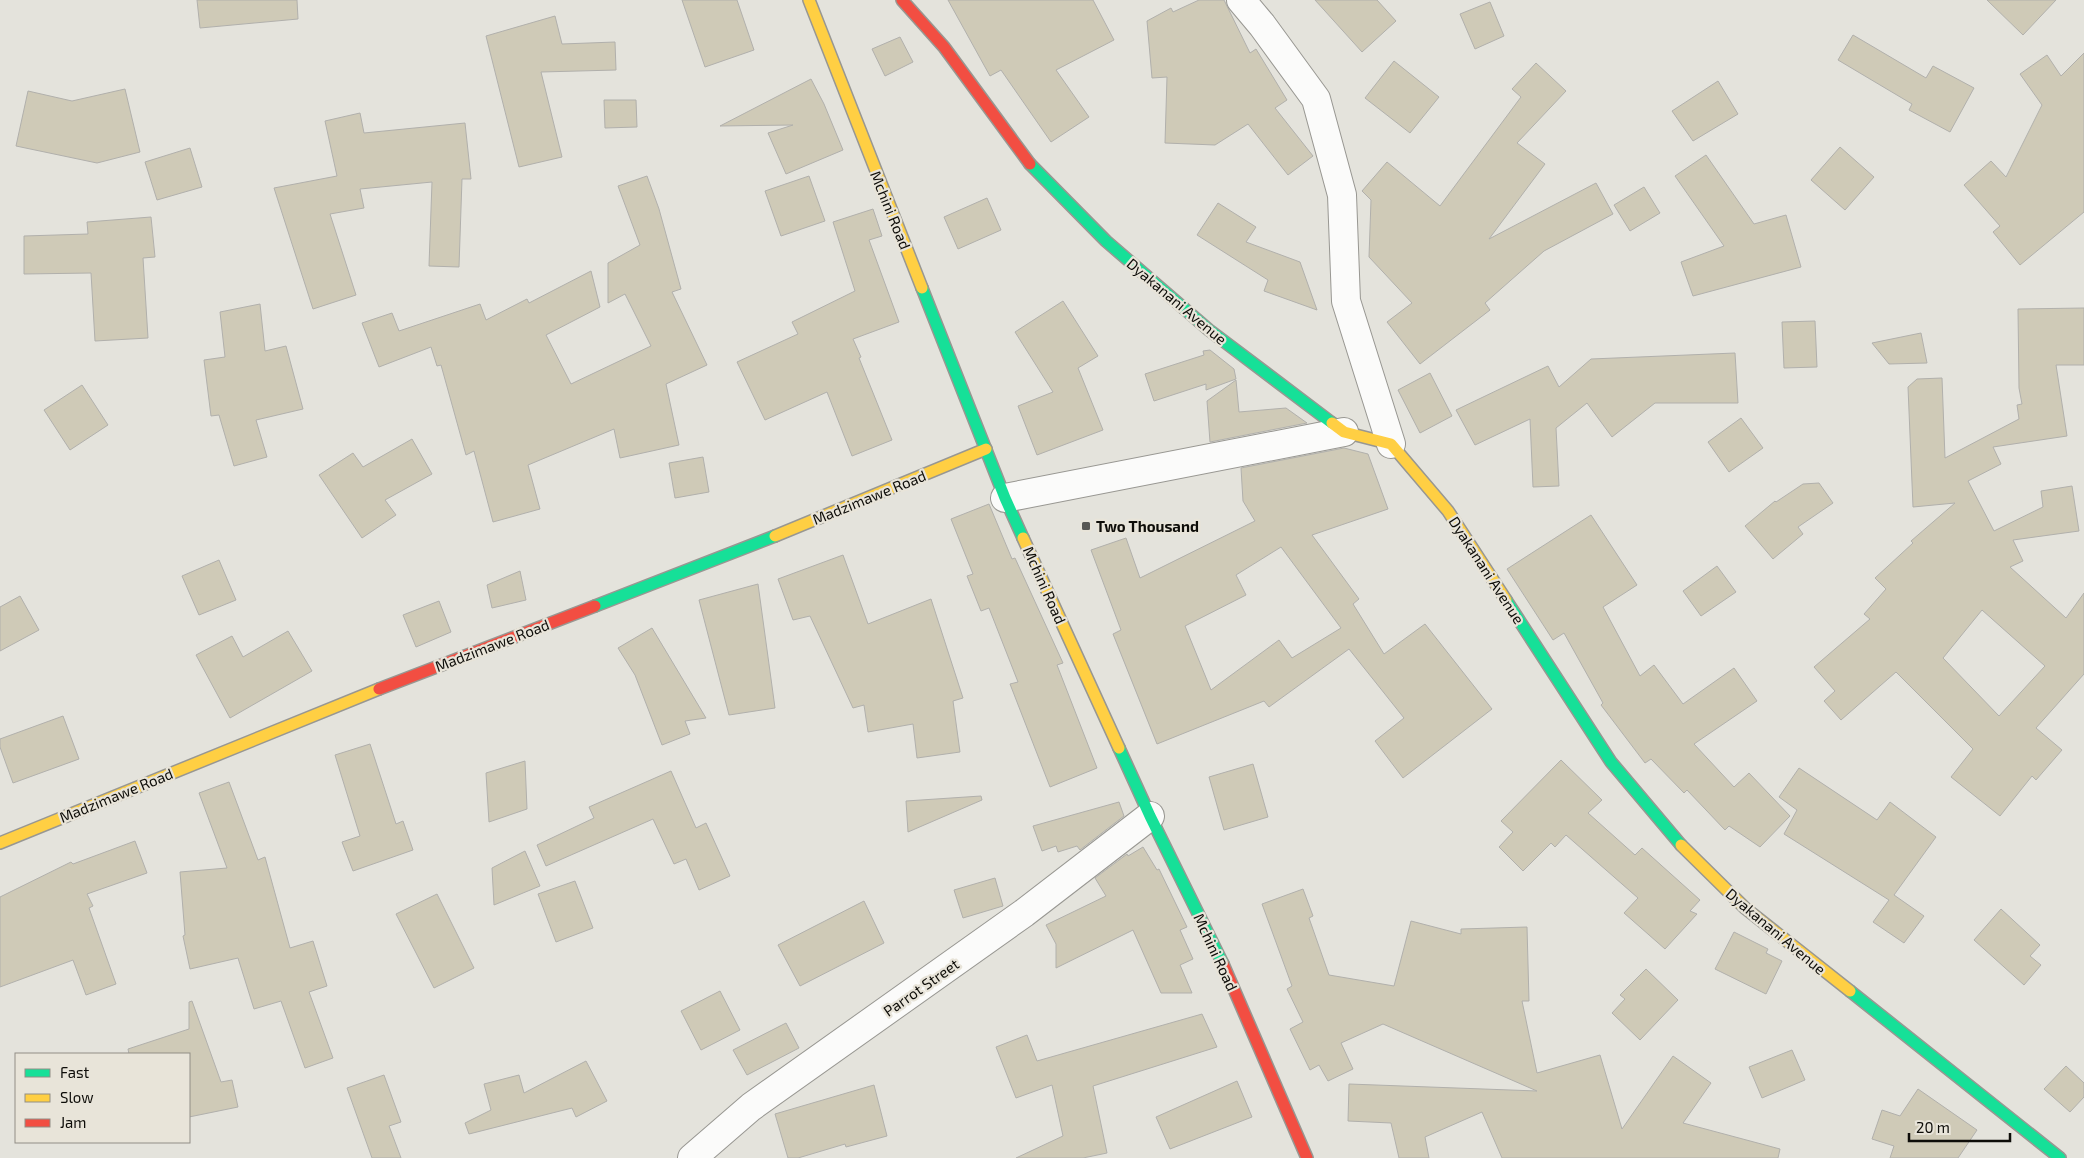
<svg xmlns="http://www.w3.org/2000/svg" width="2084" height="1158" font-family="'Exo 2',sans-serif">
<rect width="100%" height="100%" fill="#e4e3dc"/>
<g fill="#cfcab7" stroke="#b1b0ac" fill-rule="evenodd">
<polygon points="197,0 297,0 298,19 200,28"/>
<polygon points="682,0 737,0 754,50 705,67"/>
<polygon points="948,0 1093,0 1114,40 1056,70 1089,117 1051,142 1001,70 990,76"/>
<polygon points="1199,0 1224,0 1250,53 1256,49 1287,100 1275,108 1313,156 1288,175 1248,124 1215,145 1165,143 1167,77 1152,78 1147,21 1171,8 1173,12"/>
<polygon points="1315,0 1377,0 1396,21 1362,52"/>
<polygon points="1987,0 2056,0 2023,35"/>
<polygon points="1490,2 1504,36 1475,49 1460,14"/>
<polygon points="555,16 562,44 615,42 616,70 541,72 562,157 519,167 486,36"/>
<polygon points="1853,35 1926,78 1933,66 1974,88 1950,132 1909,110 1912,104 1838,60"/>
<polygon points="900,37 913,62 885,76 872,49"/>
<polygon points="2084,53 2084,212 2020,265 1993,232 2000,226 1964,185 1991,161 2006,177 2042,105 2020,74 2047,55 2061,76"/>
<polygon points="1394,61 1439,97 1410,133 1365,98"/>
<polygon points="1536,63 1566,91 1517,143 1545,164 1489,239 1596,183 1613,214 1544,251 1485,303 1490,310 1420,364 1387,322 1412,303 1369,257 1371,200 1362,191 1387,162 1440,206 1521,97 1512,89"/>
<polygon points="811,79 824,104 843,150 786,174 768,133 793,125 720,126"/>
<polygon points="1718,81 1738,114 1693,141 1672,111"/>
<polygon points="125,89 140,152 97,163 16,146 28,91 72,101"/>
<polygon points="604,100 636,100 637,127 605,128"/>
<polygon points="360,113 364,133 465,123 471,179 462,179 459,267 429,266 432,182 360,189 364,208 330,214 356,295 313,309 274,188 337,176 325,121"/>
<polygon points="1840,147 1874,177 1845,210 1811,180"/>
<polygon points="190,148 202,187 157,200 145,162"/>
<polygon points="1706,155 1754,224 1786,215 1801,267 1693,296 1681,262 1724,246 1675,176"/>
<polygon points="647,176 659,209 681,289 672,292 707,365 666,384 679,445 620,458 614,429 528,465 540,509 493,522 474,451 466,455 441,365 437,366 431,347 379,367 362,323 392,313 399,331 480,304 486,320 527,299 529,303 591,271 600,307 546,335 571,384 651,346 625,294 608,303 608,263 640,245 618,186"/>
<polygon points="809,176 825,221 781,236 765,191"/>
<polygon points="1644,187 1660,213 1630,231 1614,205"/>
<polygon points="987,198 1001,230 958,249 944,217"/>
<polygon points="1218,203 1256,227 1246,242 1300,262 1317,310 1264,291 1268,280 1197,235"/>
<polygon points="873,209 882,236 869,240 899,322 853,339 861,357 859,358 892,440 852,456 827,392 765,420 737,362 798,334 792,322 855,291 833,222"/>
<polygon points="151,217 155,257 143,258 148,338 95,341 91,273 24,274 24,236 88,234 87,222"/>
<polygon points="1063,301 1098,356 1078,368 1103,430 1037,455 1018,406 1053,392 1015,332"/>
<polygon points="260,304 265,351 286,346 303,409 256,420 267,457 234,466 219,415 211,416 204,360 225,357 220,312"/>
<path d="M 2084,308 L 2084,365 L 2056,365 L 2067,436 L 1993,447 L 2001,464 L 1968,481 L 1994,531 L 2043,507 L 2041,491 L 2072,486 L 2079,531 L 2013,540 L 2023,561 L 2010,567 L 2066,618 L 2084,593 L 2084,674 L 2036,728 L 2062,750 L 2036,780 L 2032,776 L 2000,816 L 1951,777 L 1973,749 L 1896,672 L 1841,720 L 1824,701 L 1835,691 L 1814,667 L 1870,619 L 1864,614 L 1886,589 L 1875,578 L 1913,543 L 1911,541 L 1955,503 L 1913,507 L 1908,387 L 1917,379 L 1942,378 L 1945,458 L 2019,419 L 2017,405 L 2022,404 L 2019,388 L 2018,309 ZM 1982,610 L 2045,666 L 1999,716 L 1943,658 Z"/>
<polygon points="1815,321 1817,367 1784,368 1782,322"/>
<polygon points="1921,333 1927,363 1889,364 1872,343"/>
<polygon points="1210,350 1234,369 1236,379 1206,390 1206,384 1154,401 1145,374 1204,355 1203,351"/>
<polygon points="1735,353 1738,403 1655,403 1612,437 1587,403 1556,428 1559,486 1533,487 1530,419 1475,445 1456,410 1548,366 1559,387 1591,359"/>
<polygon points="1430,373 1452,416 1420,433 1398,390"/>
<polygon points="1236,380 1239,412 1286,408 1307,423 1210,442 1207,401"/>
<polygon points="82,385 108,425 70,450 44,410"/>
<polygon points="1741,418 1763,448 1729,472 1708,442"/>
<polygon points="412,439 432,474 385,500 396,515 362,538 319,475 353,453 363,467"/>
<path d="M 1344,448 L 1368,454 L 1388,509 L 1312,535 L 1359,599 L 1353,604 L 1384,654 L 1425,624 L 1492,709 L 1403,778 L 1375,741 L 1404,718 L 1349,649 L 1269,707 L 1264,701 L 1157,744 L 1113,634 L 1121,630 L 1091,550 L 1126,538 L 1140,578 L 1255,521 L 1243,501 L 1241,468 ZM 1281,547 L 1341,628 L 1292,658 L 1279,640 L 1211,690 L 1185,626 L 1246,595 L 1236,575 Z"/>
<polygon points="703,457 709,492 675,498 669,463"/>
<polygon points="1819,483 1833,503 1798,527 1803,534 1773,559 1745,526 1775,501 1776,502 1803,484"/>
<polygon points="989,504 1012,559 1015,558 1063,663 1057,665 1097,768 1050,787 1010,684 1018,682 989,608 981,611 967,576 973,574 951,519"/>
<polygon points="1591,515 1637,585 1603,607 1640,676 1654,665 1683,704 1734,668 1757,701 1694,744 1734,787 1749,773 1790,816 1760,847 1729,826 1725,830 1687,790 1684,793 1651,759 1645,763 1601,705 1603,703 1564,633 1553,640 1507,569"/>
<polygon points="843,555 868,624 931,599 963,698 953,701 960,752 917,758 913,724 868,732 864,705 853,708 810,616 793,620 778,579"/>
<polygon points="219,560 236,600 199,615 182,576"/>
<polygon points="1717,566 1736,592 1701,616 1683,591"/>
<polygon points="520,571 526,600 492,608 487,585"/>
<polygon points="758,584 775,708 729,715 699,600"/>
<polygon points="20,596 39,630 0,651 0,607"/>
<polygon points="439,601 451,632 416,647 403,615"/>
<polygon points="652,628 706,718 685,721 690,734 662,745 635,675 618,648"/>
<polygon points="288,631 312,671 230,718 196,655 232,636 243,657"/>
<polygon points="63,716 79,759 13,783 0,747 0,739"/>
<polygon points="370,744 396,824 403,821 413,850 353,871 342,842 360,836 335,755"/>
<polygon points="1561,760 1602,800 1588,813 1635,855 1642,848 1700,900 1690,911 1697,914 1665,949 1624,913 1638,898 1566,835 1555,847 1551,843 1523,871 1499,847 1513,832 1501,821"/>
<polygon points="525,761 527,809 489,822 486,773"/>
<polygon points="1253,764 1268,817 1224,830 1209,777"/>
<polygon points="1799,768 1877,820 1890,802 1936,837 1894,895 1924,916 1904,943 1873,922 1889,900 1784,834 1797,810 1779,797"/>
<polygon points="671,771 696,828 706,823 730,876 699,890 686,859 674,864 653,819 546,866 537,845 594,818 589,807"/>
<polygon points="229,782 258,860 265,857 290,948 313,941 327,986 309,992 333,1058 305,1068 281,1001 254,1009 238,958 190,969 183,936 185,935 180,872 227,868 199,793"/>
<polygon points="981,796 982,800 908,832 906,801"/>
<polygon points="1119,802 1124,816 1080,850 1077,846 1058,852 1056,846 1042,851 1033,826"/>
<polygon points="135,841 147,873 87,894 93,906 89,908 116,984 86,995 73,960 0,987 0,897 71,862 73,864"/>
<polygon points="1143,847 1157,870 1159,869 1187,927 1180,930 1193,959 1180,965 1192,993 1161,993 1133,930 1056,968 1056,944 1046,925 1106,896 1095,878 1127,854 1128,856"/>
<polygon points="525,851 540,886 494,905 492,868"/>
<polygon points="995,878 1003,906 963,918 954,890"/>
<polygon points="575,881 593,928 556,942 538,894"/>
<polygon points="1303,889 1313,916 1309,918 1329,975 1394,986 1411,921 1461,934 1461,929 1527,927 1529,1001 1522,1001 1537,1073 1600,1055 1622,1129 1673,1056 1711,1083 1683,1123 1780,1149 1778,1158 1502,1158 1482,1112 1425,1137 1429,1158 1399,1158 1391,1123 1348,1121 1349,1084 1537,1091 1383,1024 1341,1043 1353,1069 1328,1081 1319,1065 1310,1070 1290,1029 1303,1022 1287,989 1292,986 1262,904"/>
<polygon points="437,894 474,968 434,988 396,914"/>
<polygon points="864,901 884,943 800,986 778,945"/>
<polygon points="2001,909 2040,945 2030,956 2041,965 2024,985 1974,940"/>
<polygon points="1734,932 1768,949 1766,953 1782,961 1766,994 1715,969"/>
<polygon points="1646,969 1678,1000 1640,1040 1612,1013 1625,999 1620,995"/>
<polygon points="720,991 740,1030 701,1050 681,1011"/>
<polygon points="192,1001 221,1082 232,1080 238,1107 189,1117 189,1054 129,1054 128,1049 189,1029 189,1002"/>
<polygon points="1202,1014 1217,1047 1093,1086 1107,1153 1083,1158 1016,1158 1063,1136 1052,1085 1016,1098 996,1047 1027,1035 1037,1061"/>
<polygon points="786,1023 799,1048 747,1075 733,1050"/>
<polygon points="1792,1050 1805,1080 1762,1098 1749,1067"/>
<polygon points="586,1061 607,1101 576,1117 572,1108 469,1134 465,1123 491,1110 484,1084 519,1075 524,1093"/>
<polygon points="2066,1066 2084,1083 2084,1097 2070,1112 2044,1089"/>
<polygon points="384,1075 401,1122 389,1126 401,1158 372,1158 347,1088"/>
<polygon points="1237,1081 1252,1117 1170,1149 1156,1117"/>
<polygon points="874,1085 887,1136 846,1147 845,1144 798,1158 788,1158 775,1114"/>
<polygon points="1918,1089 1977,1130 1958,1158 1890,1158 1894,1146 1872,1139 1882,1110 1900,1116"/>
</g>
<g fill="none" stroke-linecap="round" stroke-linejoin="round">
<g stroke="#989792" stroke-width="30">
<g id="street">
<polyline points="1241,0 1262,25 1316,99 1342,195 1346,301 1391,444"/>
<polyline points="1005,498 1344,432"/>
<polyline points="692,1158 751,1107 1024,913 1150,816"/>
</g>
</g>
<g stroke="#989792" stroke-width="14">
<g id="fast">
<polyline points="1030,164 1106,241 1209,330 1332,423"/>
<polyline points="922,288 1005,498 1023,538"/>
<polyline points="1506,600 1611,762 1681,845"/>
<polyline points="595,606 775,536"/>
<polyline points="1119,748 1150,816 1223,964"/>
<polyline points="1850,991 2060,1158"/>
</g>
</g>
<g stroke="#989792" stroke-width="14">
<g id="slow">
<polyline points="809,0 922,288"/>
<polyline points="1332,423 1344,432 1391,444 1448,511 1506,600"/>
<polyline points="775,536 986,449"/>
<polyline points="1023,538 1119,748"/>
<polyline points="0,843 379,689"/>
<polyline points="1681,845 1745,908 1850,991"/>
</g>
</g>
<g stroke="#989792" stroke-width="14">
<g id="jam">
<polyline points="902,0 944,47 1030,164"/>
<polyline points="379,689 595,606"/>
<polyline points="1223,964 1307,1158"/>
</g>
</g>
<use href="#street" stroke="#fbfbfa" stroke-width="28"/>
<use href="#fast" stroke="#16e098" stroke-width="11"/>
<use href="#slow" stroke="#ffcf43" stroke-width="11"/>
<use href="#jam" stroke="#f24e42" stroke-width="11"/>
</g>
<rect fill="#595853" stroke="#e8e4d9" stroke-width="2" x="1081" y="521" width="10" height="10" rx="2.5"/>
<g text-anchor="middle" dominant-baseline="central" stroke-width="4.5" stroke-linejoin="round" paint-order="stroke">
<g font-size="15" fill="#0e0d09" stroke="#e8e4d9">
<text transform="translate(891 210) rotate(68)">Mchini Road</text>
<text transform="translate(1177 301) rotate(40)">Dyakanani Avenue</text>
<text transform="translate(869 497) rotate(-22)">Madzimawe Road</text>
<text transform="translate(1487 570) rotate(57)">Dyakanani Avenue</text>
<text transform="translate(1045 585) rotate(66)">Mchini Road</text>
<text transform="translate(492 645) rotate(-21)">Madzimawe Road</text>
<text transform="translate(116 795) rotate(-22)">Madzimawe Road</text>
<text transform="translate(1776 931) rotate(40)">Dyakanani Avenue</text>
<text transform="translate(1216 952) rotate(65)">Mchini Road</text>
<text transform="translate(921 987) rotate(-35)">Parrot Street</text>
</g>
<g font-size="15" font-weight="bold" fill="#0e0d09" stroke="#e8e4d9" text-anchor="start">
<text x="1096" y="526">Two Thousand</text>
</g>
</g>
<rect x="15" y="1053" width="175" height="90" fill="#e8e4d9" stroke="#918e86"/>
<rect x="25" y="1069" width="25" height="8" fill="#16e098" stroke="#918e86"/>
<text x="60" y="1078" font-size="15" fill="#0e0d09">Fast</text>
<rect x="25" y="1094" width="25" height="8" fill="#ffcf43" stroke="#918e86"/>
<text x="60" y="1103" font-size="15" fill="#0e0d09">Slow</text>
<rect x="25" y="1119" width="25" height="8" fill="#f24e42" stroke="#918e86"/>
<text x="60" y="1128" font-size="15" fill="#0e0d09">Jam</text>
<path d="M1909 1133v8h101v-8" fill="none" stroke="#0e0d09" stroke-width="2.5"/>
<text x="1916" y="1133" font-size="15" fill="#0e0d09" stroke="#e8e4d9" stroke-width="4" paint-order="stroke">20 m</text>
</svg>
